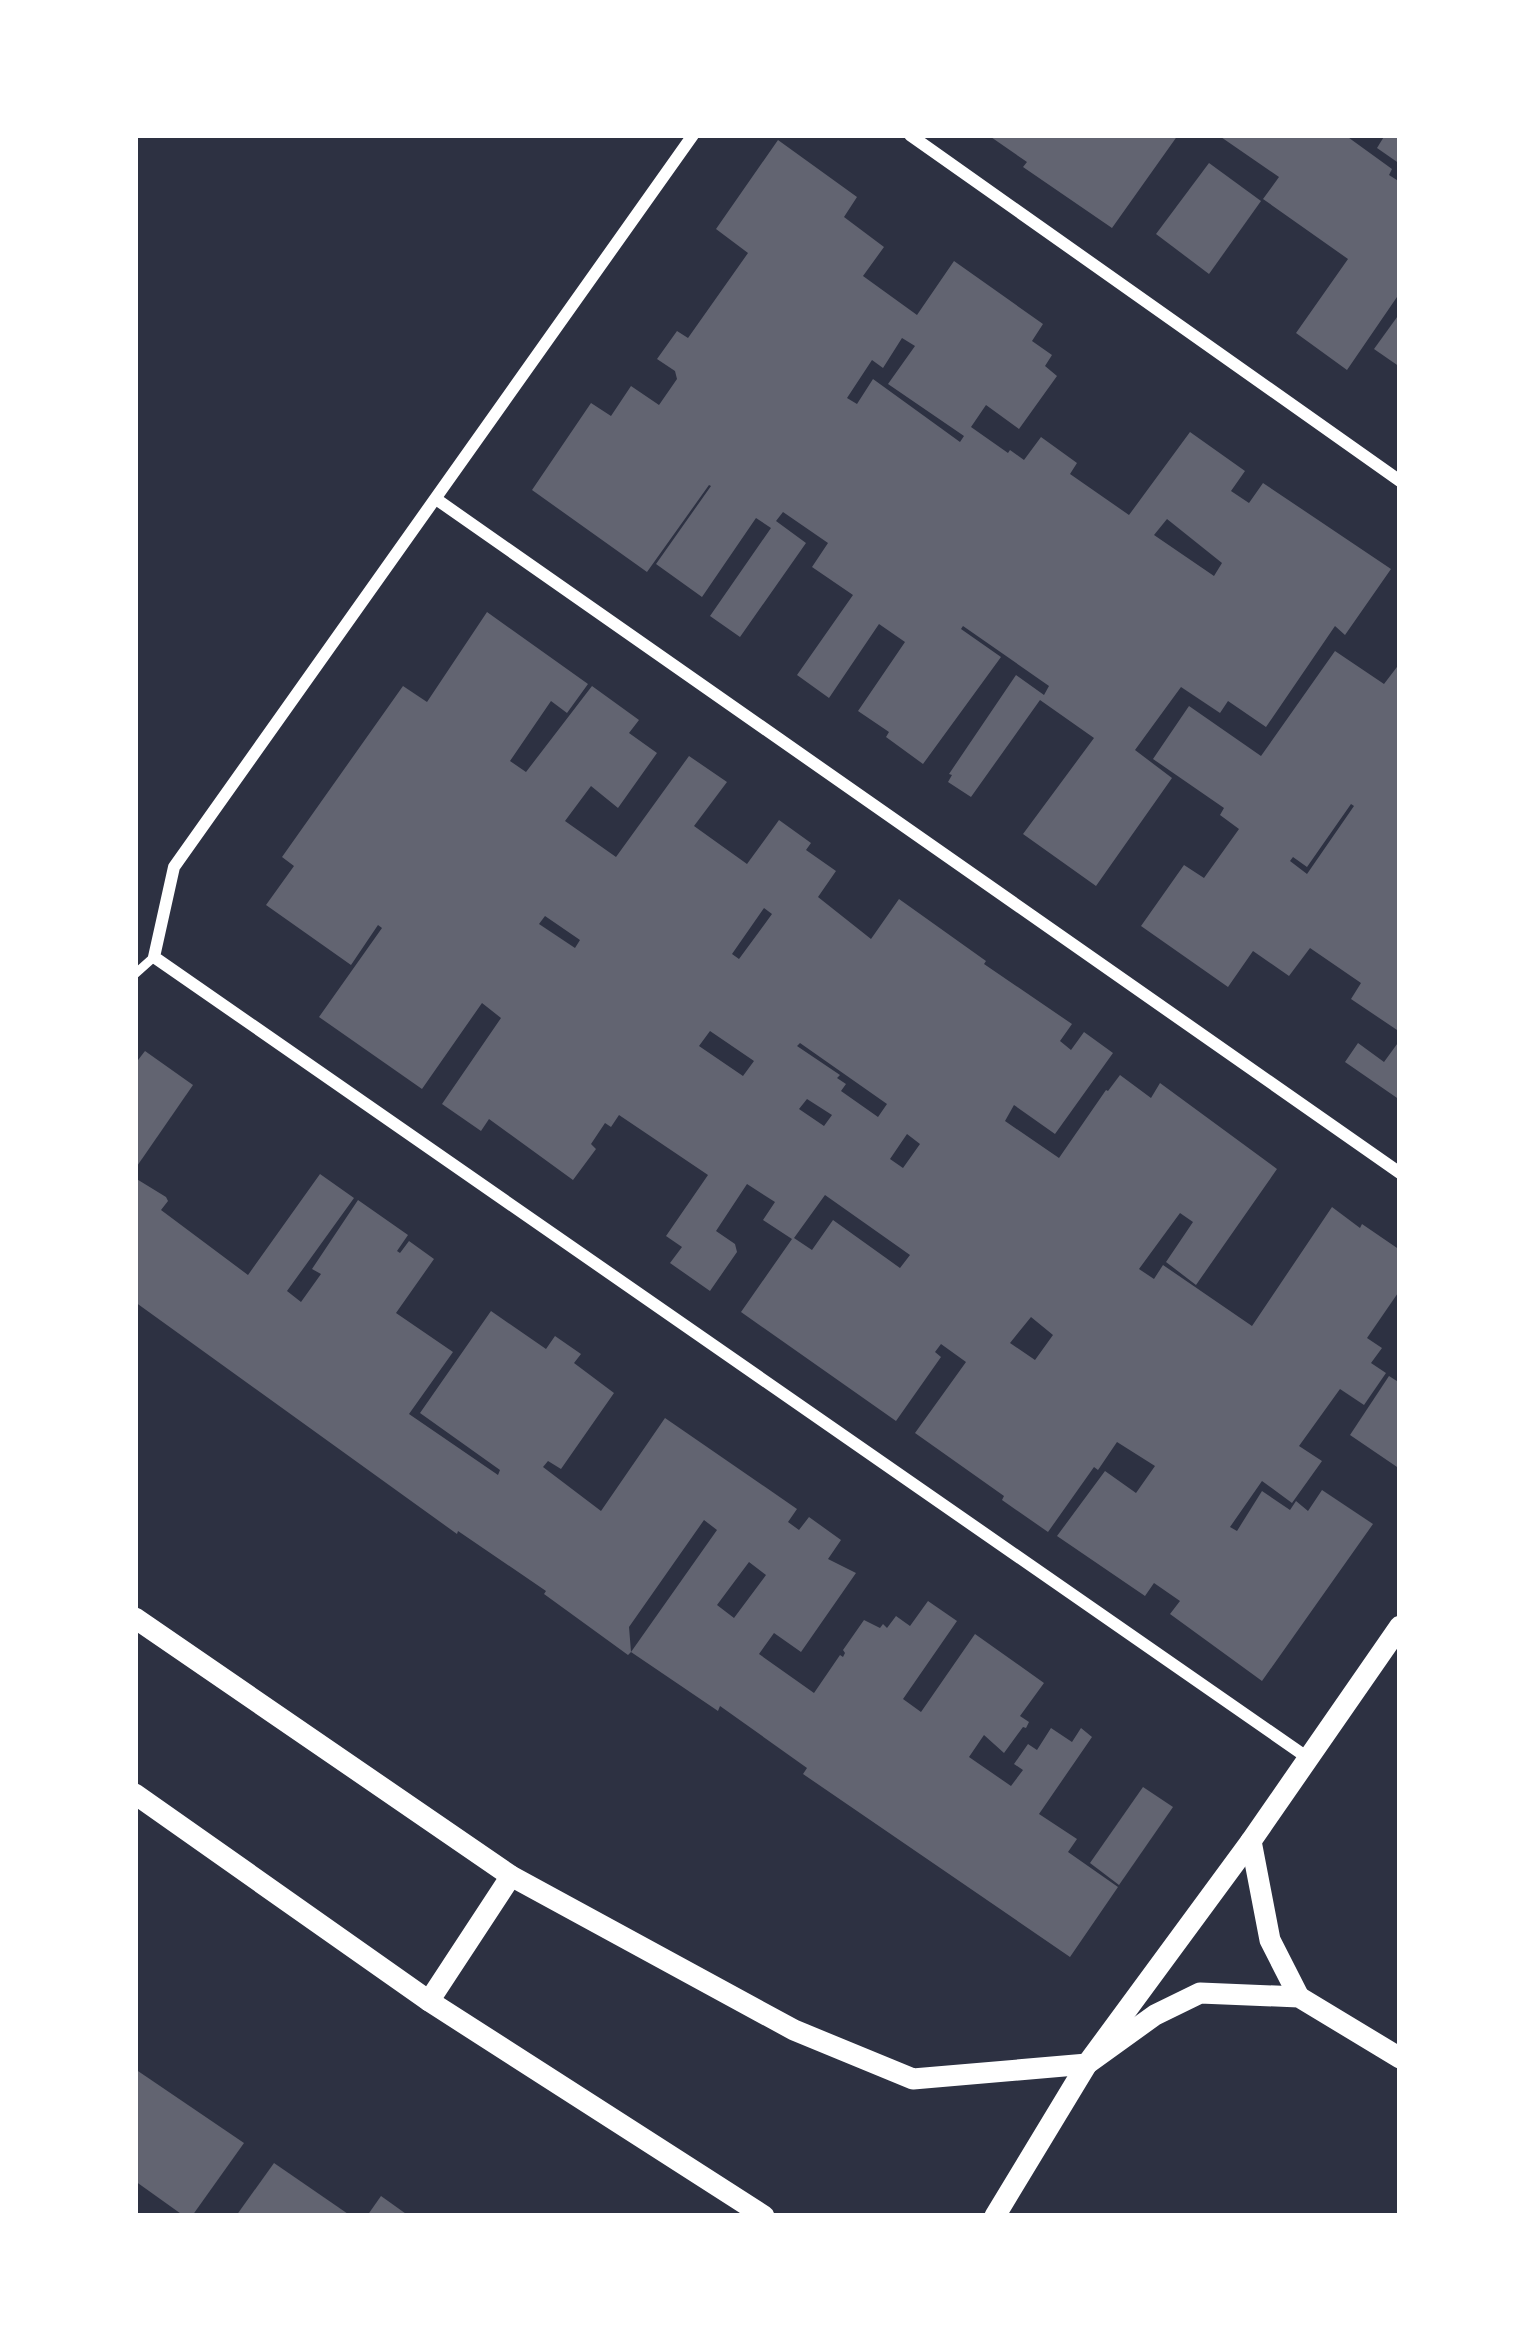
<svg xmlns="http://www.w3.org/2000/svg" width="1535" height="2351" font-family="'Fira Sans',sans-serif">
<rect width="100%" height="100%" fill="#2d3142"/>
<g fill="#626471" fill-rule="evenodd">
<polygon points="988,135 1178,135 1112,228 1023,167 1027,162"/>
<polygon points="1218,135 1345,135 1392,169 1389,175 1400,182 1400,299 1397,297 1347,370 1296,333 1348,259 1263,199 1279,177"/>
<polygon points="1385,135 1400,135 1400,164 1377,148"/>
<path d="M 778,140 L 857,197 L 844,217 L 884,247 L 863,276 L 917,315 L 954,261 L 1043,324 L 1032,341 L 1052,355 L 1045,366 L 1057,376 L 1019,429 L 986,405 L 971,427 L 1008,453 L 1010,450 L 1024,460 L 1041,437 L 1077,463 L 1070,474 L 1129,515 L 1190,432 L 1245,471 L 1231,491 L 1249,503 L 1263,483 L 1391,569 L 1345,635 L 1335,626 L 1266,727 L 1228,701 L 1220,713 L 1181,687 L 1135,750 L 1172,778 L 1096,886 L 1023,834 L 1094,738 L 1040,700 L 971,797 L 948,782 L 952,775 L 949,774 L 1016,675 L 1044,695 L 1049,686 L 963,626 L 961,629 L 1001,657 L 923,764 L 886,737 L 889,732 L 858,711 L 905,642 L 879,624 L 829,698 L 797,675 L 853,595 L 812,567 L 828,543 L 783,512 L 776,521 L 806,543 L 740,637 L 710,616 L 771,528 L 756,518 L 702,597 L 656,564 L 711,486 L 709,485 L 647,572 L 532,490 L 591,403 L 611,416 L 631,386 L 659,405 L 677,379 L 675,371 L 657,359 L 677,331 L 688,338 L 748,253 L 716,229 ZM 902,338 L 915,346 L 888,384 L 964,436 L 960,442 L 873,379 L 857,404 L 847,398 L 872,360 L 883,368 ZM 1167,519 L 1222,563 L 1214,576 L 1154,535 Z"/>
<polygon points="1209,163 1261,201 1209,274 1156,234"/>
<polygon points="1400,313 1400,367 1374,349"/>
<path d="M 487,612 L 588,684 L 567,713 L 551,701 L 510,761 L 526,772 L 592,686 L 639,720 L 629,733 L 657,753 L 618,808 L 591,786 L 565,821 L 616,857 L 689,756 L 727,782 L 694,826 L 747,864 L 779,820 L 811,843 L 806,850 L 836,871 L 818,897 L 871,939 L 899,899 L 986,961 L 984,964 L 1072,1024 L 1060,1041 L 1071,1050 L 1084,1032 L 1113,1053 L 1055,1134 L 1014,1105 L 1005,1121 L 1059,1158 L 1106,1090 L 1108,1091 L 1120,1075 L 1151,1098 L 1160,1083 L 1277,1169 L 1196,1285 L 1166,1262 L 1193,1222 L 1180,1213 L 1139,1269 L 1154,1279 L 1163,1265 L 1252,1326 L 1332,1207 L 1360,1228 L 1362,1224 L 1400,1250 L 1400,1290 L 1367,1338 L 1382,1348 L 1371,1363 L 1386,1373 L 1364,1405 L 1340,1389 L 1299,1446 L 1322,1461 L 1292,1503 L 1262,1481 L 1230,1527 L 1237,1531 L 1262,1491 L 1290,1510 L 1296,1501 L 1308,1511 L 1322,1490 L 1373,1524 L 1262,1681 L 1170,1614 L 1180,1601 L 1154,1583 L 1145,1596 L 1057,1536 L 1105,1471 L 1136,1493 L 1155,1466 L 1117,1442 L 1098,1470 L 1094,1467 L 1048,1532 L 1002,1500 L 1004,1496 L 915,1433 L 966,1362 L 941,1344 L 935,1352 L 941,1357 L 896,1421 L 741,1312 L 792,1239 L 763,1220 L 775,1202 L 747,1184 L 716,1231 L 735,1244 L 737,1252 L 710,1291 L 670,1263 L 682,1247 L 666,1236 L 708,1175 L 619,1115 L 611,1127 L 605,1123 L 591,1144 L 596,1149 L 573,1180 L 489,1119 L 481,1131 L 442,1104 L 501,1018 L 482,1003 L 422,1089 L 319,1017 L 382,928 L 378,925 L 351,965 L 266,905 L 294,866 L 282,857 L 403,686 L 427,702 ZM 764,908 L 772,914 L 739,959 L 732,954 ZM 545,916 L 580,940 L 575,948 L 539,924 ZM 710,1031 L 754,1061 L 743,1076 L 699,1046 ZM 800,1043 L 887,1104 L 878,1117 L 841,1091 L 846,1084 L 837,1078 L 840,1075 L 797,1046 ZM 807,1099 L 832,1115 L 824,1126 L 799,1109 ZM 907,1134 L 920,1144 L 903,1168 L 890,1159 ZM 825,1195 L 910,1255 L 900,1268 L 833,1220 L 812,1250 L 794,1238 ZM 1031,1317 L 1053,1335 L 1035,1360 L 1010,1343 Z"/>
<path d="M 1335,651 L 1384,684 L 1400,663 L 1400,1032 L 1351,999 L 1361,983 L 1310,948 L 1289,976 L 1253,951 L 1228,987 L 1141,926 L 1184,865 L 1204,878 L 1239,829 L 1220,815 L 1224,808 L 1153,759 L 1189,706 L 1261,756 ZM 1351,804 L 1354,806 L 1307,874 L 1290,861 L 1293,857 L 1307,867 Z"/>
<polygon points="1400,1040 1400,1100 1345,1062 1358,1043 1384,1062"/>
<polygon points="145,1051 193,1085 135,1169 135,1064"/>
<path d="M 320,1174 L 354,1198 L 287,1291 L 301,1302 L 321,1274 L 312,1269 L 358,1200 L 408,1235 L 397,1251 L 400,1253 L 409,1241 L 434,1259 L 396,1313 L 453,1352 L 409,1414 L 498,1475 L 500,1470 L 420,1413 L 491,1311 L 546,1349 L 555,1336 L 581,1354 L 574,1363 L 614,1393 L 561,1469 L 548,1461 L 543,1467 L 601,1511 L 665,1418 L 797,1509 L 788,1522 L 799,1530 L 809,1517 L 841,1540 L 828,1559 L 856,1573 L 801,1652 L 774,1633 L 759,1654 L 814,1693 L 840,1655 L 843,1657 L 845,1653 L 843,1650 L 864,1620 L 880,1628 L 883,1624 L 887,1628 L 896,1616 L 910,1626 L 928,1601 L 957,1621 L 903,1699 L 921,1712 L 975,1634 L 1044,1683 L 1020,1716 L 1029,1722 L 1026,1728 L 1023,1727 L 1004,1753 L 984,1735 L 969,1757 L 1011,1786 L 1023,1770 L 1014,1764 L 1028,1744 L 1037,1750 L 1051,1728 L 1072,1742 L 1081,1728 L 1092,1737 L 1039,1814 L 1077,1839 L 1068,1852 L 1118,1887 L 1070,1957 L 803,1774 L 807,1768 L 720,1706 L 718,1711 L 631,1652 L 628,1655 L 544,1594 L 546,1591 L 458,1531 L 457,1534 L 135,1302 L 135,1178 L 166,1197 L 168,1201 L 161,1210 L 248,1275 ZM 704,1520 L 717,1530 L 631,1652 L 629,1627 ZM 749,1562 L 766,1575 L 734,1618 L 717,1605 Z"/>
<polygon points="1389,1376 1400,1383 1400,1469 1350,1435"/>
<polygon points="1143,1787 1173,1807 1119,1885 1090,1863"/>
<polygon points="135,2069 244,2143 192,2216 184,2216 135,2181"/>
<polygon points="274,2163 351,2216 236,2216"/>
<polygon points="381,2196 409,2216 367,2216"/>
</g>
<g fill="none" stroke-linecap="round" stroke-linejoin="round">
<polyline stroke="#fff" stroke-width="9" points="135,974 154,957"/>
<g stroke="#fff" stroke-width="12">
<polyline points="693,135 174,867 154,957 1308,1758"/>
<polyline points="910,135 1400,481"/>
<polyline points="436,499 1400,1173"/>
</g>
<g stroke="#fff" stroke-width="21">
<polyline points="135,1618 511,1876 794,2030 913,2079 1087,2064 1155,2015 1200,1993 1299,1997 1400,2058"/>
<polyline points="135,1794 429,2001 764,2216"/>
<polyline points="1251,1841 1270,1940 1299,1997"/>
<polyline points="429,2001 511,1876"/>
<polyline points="995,2216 1087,2064 1251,1841 1400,1626"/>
</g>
</g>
<rect width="1535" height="2351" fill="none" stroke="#ffffff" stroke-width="276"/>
</svg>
